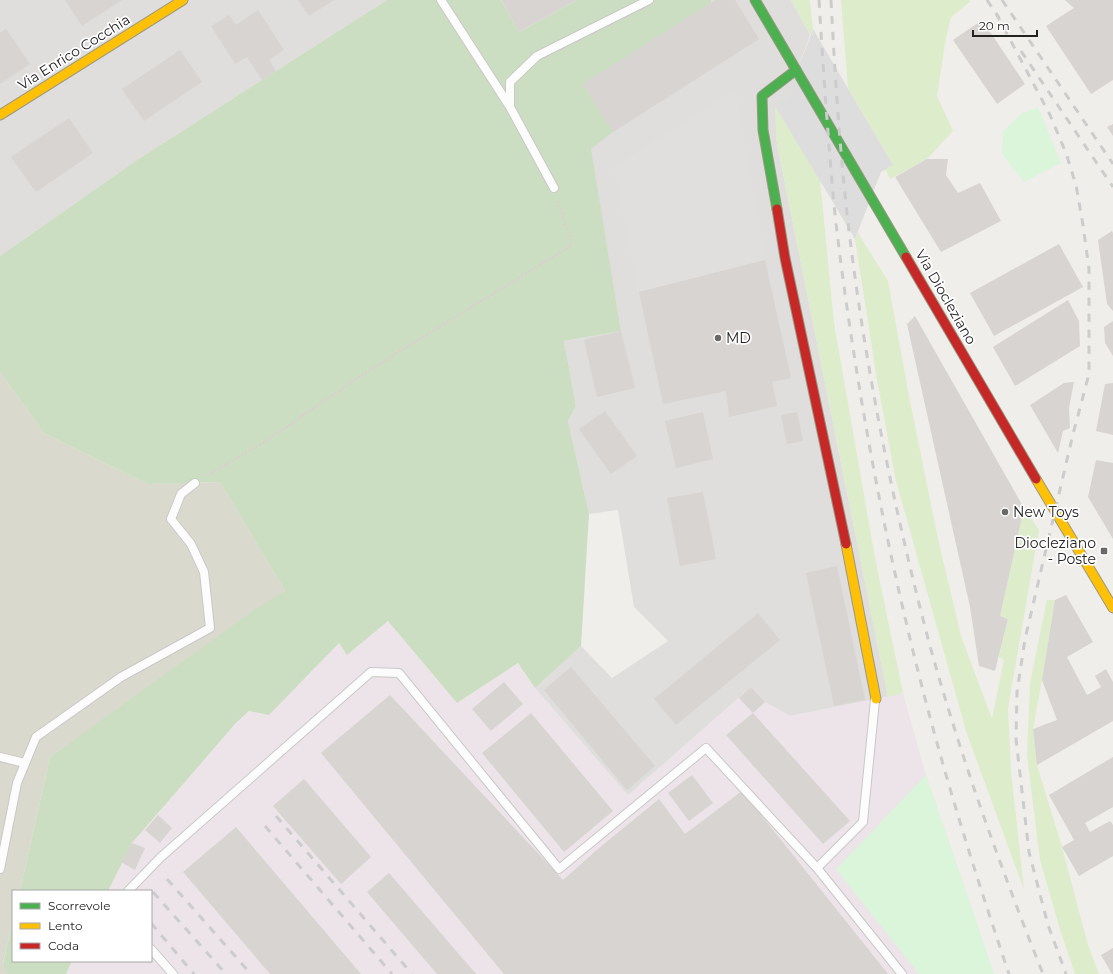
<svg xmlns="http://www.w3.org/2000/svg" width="1113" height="974" font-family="Montserrat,sans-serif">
<rect width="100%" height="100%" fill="#f0eeeb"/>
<g fill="#dfdedc">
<polygon points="0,0 387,0 137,160 0,256"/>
<polygon points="615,0 791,0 810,35 787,99 776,138 888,697 790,716 765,702 751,687 628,796 535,688 581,646 612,678 668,641 634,607 618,510 589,514 568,421 576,406 564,341 621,331 590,149 612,132 583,84"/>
</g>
<polygon fill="#ede4e9" points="388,621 457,703 518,663 535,688 628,795 751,687 765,702 790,716 903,693 926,775 994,974 66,974 72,961 151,961 151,891 107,891 132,843 223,737 249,711 269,715 339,642 347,655"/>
<polygon fill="#d9d9cd" points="0,372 44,433 148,484 220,482 285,591 50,757 20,891 13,891 13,920 3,963 8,974 0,974"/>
<g fill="#ddeccb">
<polygon points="791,0 810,0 813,29 810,35"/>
<polygon points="841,0 969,0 970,2 951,17 946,38 937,96 953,131 927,159 890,179 885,169 893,165 848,88"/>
<polygon points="775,106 820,180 834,323 875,558 903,693 888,697 776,138"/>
<polygon points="858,233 888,281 910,401 938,539 961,636 992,719 1004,660 999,657 1008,619 1000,616 1024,508 1039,530 1008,708 1011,771 1024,890 966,731 896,481 877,380 855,239"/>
<polygon points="1047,600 1055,600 1042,680 1033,729 1037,765 1062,847 1088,945 1099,974 1075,974 1059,926 1040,860 1027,755 1030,683"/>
</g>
<g fill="#cbdec1">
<polygon points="387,0 501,0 519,32 577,0 711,0 711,3 583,84 613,132 591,149 621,331 564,341 576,406 568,421 589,514 581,646 535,688 518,663 457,703 388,621 347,655 339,643 269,715 249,711 235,724 132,843 108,891 20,891 50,757 257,608 285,591 220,482 148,484 44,433 0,372 0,256 137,160"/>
<polygon points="13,920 13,961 72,961 66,974 8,974 3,964"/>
</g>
<g fill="#daf5da">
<polygon points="1038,107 1061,163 1024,182 1002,154 1003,131 1021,114"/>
<polygon points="926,775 994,974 919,974 836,869"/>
</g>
<polygon fill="#e0dfde" points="736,90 765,260 639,292 614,167 723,97"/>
<polygon fill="#dedddd" points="813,29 893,165 881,172 855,239 775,106 787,98"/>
<g fill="#d7d4d2">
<polygon points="65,0 122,0 82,26"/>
<polygon points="298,0 334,0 309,16"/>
<polygon points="501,0 577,0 519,32"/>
<polygon points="716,0 735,0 759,39 613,132 583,84"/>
<polygon points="1065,0 1113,0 1113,80 1091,94 1046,26 1074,8"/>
<polygon points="258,10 284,50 269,60 276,71 262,80 247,57 235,64 211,26 229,15 236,25"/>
<polygon points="982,20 1025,84 997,104 953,40"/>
<polygon points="6,29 30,64 0,84 0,33"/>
<polygon points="180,50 202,82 144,121 122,89"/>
<polygon points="69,118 93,153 36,192 11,157"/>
<polygon points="1113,124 1113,136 1107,127"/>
<polygon points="927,159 948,159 946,175 958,193 980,183 1001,221 941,252 895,177"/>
<polygon points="1112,231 1113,233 1113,311 1107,304 1098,240"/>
<polygon points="1059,244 1083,287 994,336 970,293"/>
<polygon points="765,260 791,378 772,382 777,406 729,417 726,391 663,404 639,292"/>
<polygon points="1068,300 1079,321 1080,346 1015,386 993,347"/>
<polygon points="915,316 1024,508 1000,616 1008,619 995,671 979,666 970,607 907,324"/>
<polygon points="1113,321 1113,356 1105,343 1104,327"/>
<polygon points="621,331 635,388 597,397 584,340"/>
<polygon points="1074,382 1069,408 1070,428 1063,431 1058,453 1030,405 1064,383"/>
<polygon points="1113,383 1113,435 1096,431 1105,384"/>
<polygon points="605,411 637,456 611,474 579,429"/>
<polygon points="703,412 713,459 676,468 665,421"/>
<polygon points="797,412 803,441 787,444 781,415"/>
<polygon points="1096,460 1113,463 1113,539 1088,497"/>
<polygon points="703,492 716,559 680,566 667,498"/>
<polygon points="837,566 865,700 834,706 806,573"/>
<polygon points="1066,595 1093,642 1067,657 1087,695 1101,687 1095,676 1106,669 1113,682 1113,721 1037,765 1033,729 1057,720 1042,680 1055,600"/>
<polygon points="758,613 780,640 676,725 654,699"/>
<polygon points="571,667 655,766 627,790 544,690"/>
<polygon points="504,682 523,704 491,731 472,709"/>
<polygon points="751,687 765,702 753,713 739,698"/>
<polygon points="390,695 563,880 599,848 659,799 685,834 742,791 888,974 504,974 321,753"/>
<polygon points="531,713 613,811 564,852 482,753"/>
<polygon points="753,713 850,821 823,844 726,735"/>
<polygon points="1113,757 1113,807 1085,823 1090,832 1110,821 1113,825 1113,856 1079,876 1062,847 1074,840 1049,795"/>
<polygon points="692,775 713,803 689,821 668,793"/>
<polygon points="304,779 371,857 341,884 273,806"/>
<polygon points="158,815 172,828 160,843 145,830"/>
<polygon points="236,827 361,974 270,974 183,872"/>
<polygon points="132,843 145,848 135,870 121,862"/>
<polygon points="389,873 476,974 437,974 367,892"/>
<polygon points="1113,948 1113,974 1112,974 1101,955"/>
</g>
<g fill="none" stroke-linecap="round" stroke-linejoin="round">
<g stroke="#c9c8c7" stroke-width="10">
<g id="lane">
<polyline points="441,0 510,107 554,188"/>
<polyline points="510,106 510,82 537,56 649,0"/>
<polyline points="0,757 25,763"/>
<polyline points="817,868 902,974"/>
<polyline points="0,869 17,783 36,737 121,677 210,628 204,572 191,544 171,519 181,494 195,483"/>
<polyline points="128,891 161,857 371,672 399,673 559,869 706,748 817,868 863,822 875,700"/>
<polyline points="151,949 173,974"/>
</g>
</g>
<g stroke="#999a82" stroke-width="11">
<g id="fast">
<polyline points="755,0 906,257"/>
<polyline points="777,209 763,130 762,96 796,70"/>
</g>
</g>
<g stroke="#999a82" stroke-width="11">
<g id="slow">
<polyline points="0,115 183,0"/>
<polyline points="1036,479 1113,608"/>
<polyline points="846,544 876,699"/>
</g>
</g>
<g stroke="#999a82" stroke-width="11">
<g id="jam">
<polyline points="777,209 785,258 846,544"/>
<polyline points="906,257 1036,479"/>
</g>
</g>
<polyline stroke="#dccecd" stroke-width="2.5" stroke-dasharray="2 2" stroke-linecap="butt" points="207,475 266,441 365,373 572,245 558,201"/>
<use href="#lane" stroke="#fdfcfc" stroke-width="8"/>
<use href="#fast" stroke="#4caf50" stroke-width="9"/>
<use href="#slow" stroke="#ffc107" stroke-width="9"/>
<use href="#jam" stroke="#c62828" stroke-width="9"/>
<g stroke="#ccc" stroke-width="3" stroke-dasharray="8 8" stroke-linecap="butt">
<path d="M 819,0 C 823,68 828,137 834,205 C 840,261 848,317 857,373 C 875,485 898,596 927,706 C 951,797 979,885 1009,974"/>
<path d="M 831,0 C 835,77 840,154 849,231 C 866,371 894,510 930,646 C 961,758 1000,866 1043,974"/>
<polyline points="987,0 999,18"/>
<polyline points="1002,0 1113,164"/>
<polyline points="996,13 1050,115 1066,153 1076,185 1083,225 1089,269 1089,374 1073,434 1025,639 1017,692 1016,739 1029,852 1048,925 1066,974"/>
<polyline points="1021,51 1113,187"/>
<polyline points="276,816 412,974"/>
<polyline points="265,826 392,974"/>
<polyline points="167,879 251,974"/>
<polyline points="153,892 226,974"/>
<polyline points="151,923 194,974"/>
</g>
</g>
<g fill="#6a6968" stroke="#fff" stroke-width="1.5">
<circle cx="718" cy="338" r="4"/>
<circle cx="1005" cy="512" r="4"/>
<rect x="1100" y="547" width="8" height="8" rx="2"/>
</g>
<g text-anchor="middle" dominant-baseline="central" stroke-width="3.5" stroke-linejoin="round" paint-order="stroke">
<g font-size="14" fill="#222" stroke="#fff">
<text transform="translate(74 52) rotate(-32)">Via Enrico Cocchia</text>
<text transform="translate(946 297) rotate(60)">Via Diocleziano</text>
</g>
<g font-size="14" fill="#222" stroke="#fff" text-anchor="start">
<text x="726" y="338">MD</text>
<text x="1013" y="512">New Toys</text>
<text x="1096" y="543" text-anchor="end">Diocleziano<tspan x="1096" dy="16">- Poste</tspan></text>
</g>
</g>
<rect x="12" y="890" width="140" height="72" fill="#ffffff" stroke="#a7a7a7"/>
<rect x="20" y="903" width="20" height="6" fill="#4caf50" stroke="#a7a7a7"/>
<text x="48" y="910" font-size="12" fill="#222222">Scorrevole</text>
<rect x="20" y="923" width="20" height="6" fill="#ffc107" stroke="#a7a7a7"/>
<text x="48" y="930" font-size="12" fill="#222222">Lento</text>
<rect x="20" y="943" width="20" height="6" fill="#c62828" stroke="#a7a7a7"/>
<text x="48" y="950" font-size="12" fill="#222222">Coda</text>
<path d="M973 30v6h64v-6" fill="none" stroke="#222222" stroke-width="2"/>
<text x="979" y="30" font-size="12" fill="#222222" stroke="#ffffff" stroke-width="3" paint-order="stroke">20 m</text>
</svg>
